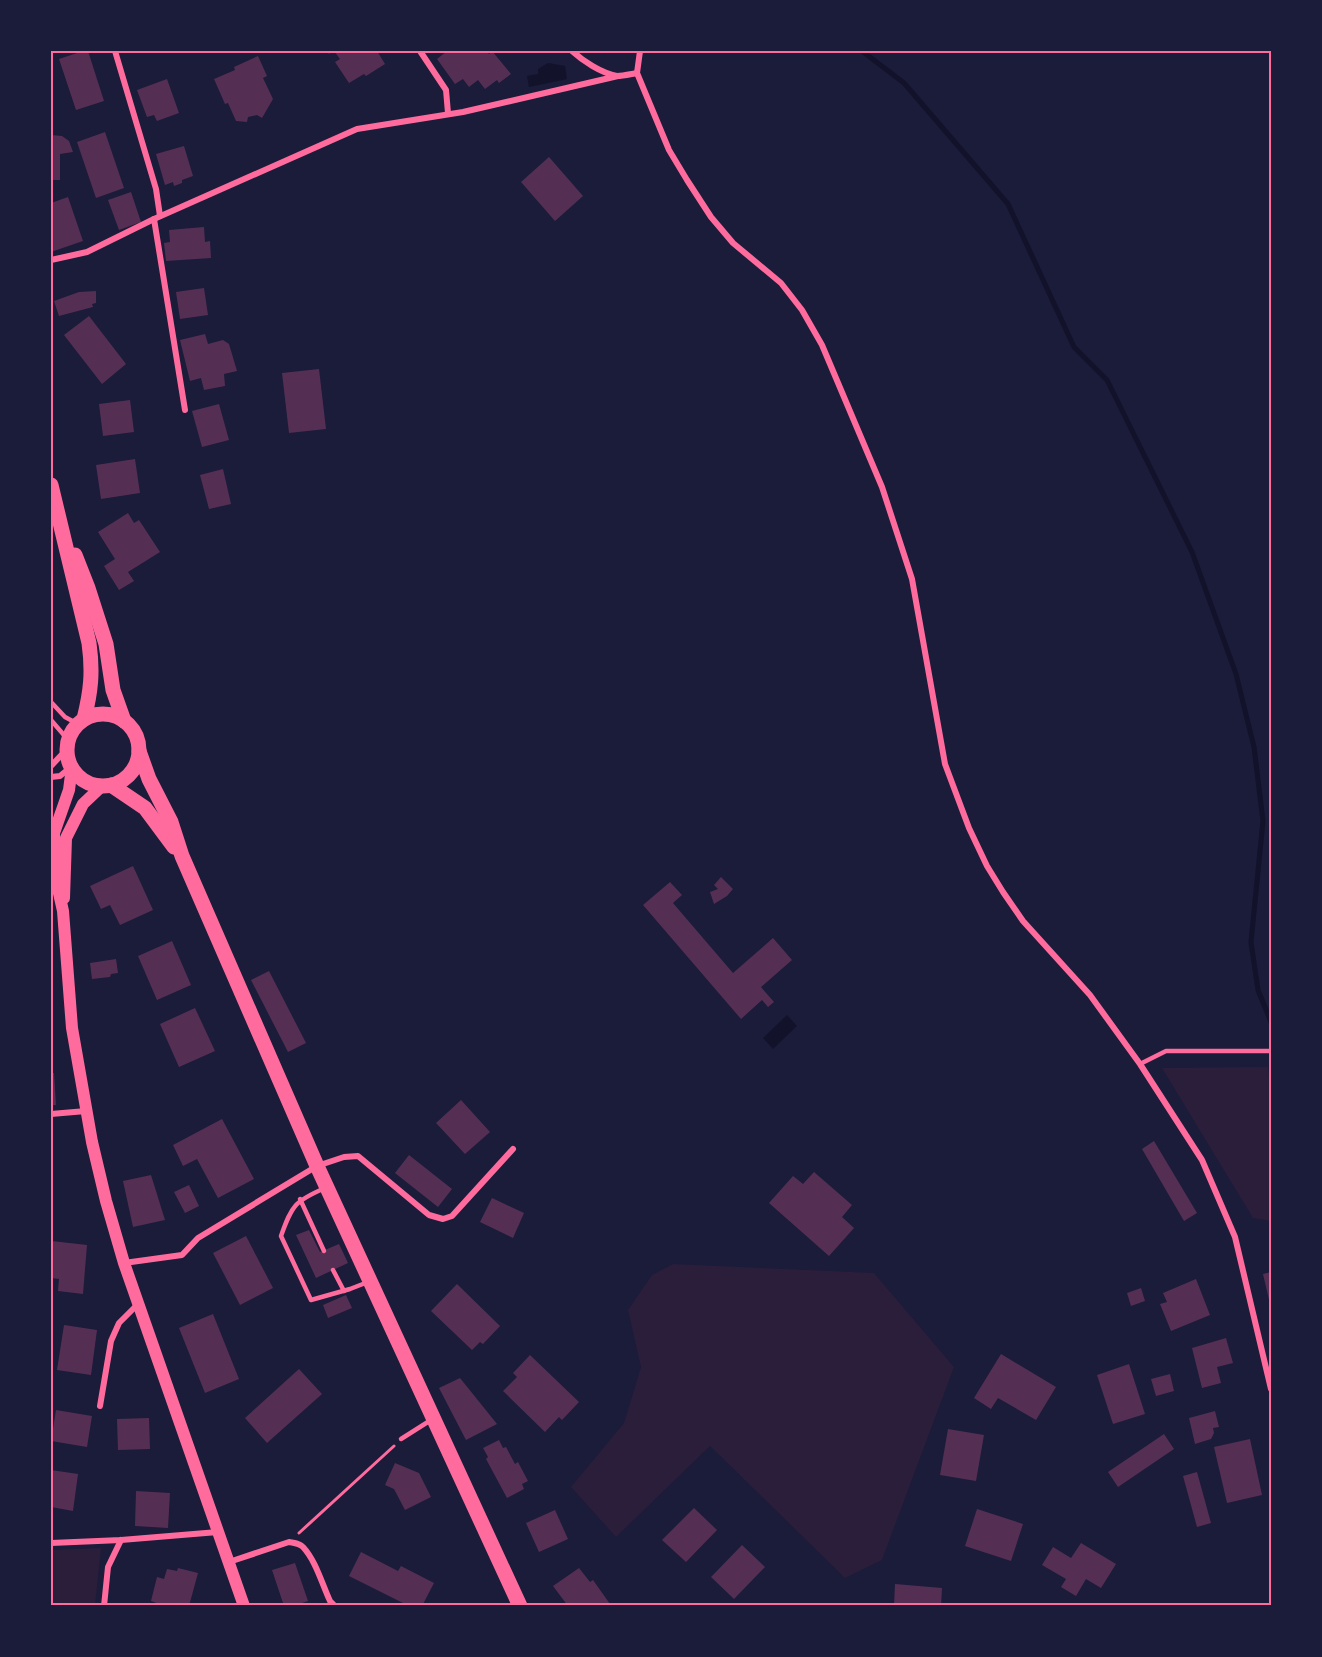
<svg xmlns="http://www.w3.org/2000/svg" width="1322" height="1657" font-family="'Work Sans',sans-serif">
<rect width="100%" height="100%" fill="#1b1b3a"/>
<g fill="#2a1e3b">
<polygon points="1268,1067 1271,1093 1271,1221 1253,1218 1162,1068"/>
<polygon points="673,1264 874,1273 954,1367 882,1560 845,1578 710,1446 616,1537 571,1487 624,1423 641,1367 628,1310 652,1275"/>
<polygon points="101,1548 95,1606 51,1606 51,1550"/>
</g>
<g fill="#12122b">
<polygon points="548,63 565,66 567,79 529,87 527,76 538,74 538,69"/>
<polygon points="787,1015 797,1026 773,1049 763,1038"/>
</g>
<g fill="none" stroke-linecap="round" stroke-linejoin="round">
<polyline stroke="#12122b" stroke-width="5" points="862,51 904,83 1008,204 1074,347 1107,380 1192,552 1236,674 1254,747 1263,821 1251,942 1258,990 1271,1022"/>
</g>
<g fill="#542f53">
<polygon points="83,51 88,51 104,101 76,110 59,59"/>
<polygon points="327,51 377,51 385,64 366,76 364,74 349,83 335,62 340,59 334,51 329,54"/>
<polygon points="447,51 487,51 489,54 492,51 511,74 499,83 497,80 485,89 478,80 469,87 463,79 455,84 437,59"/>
<polygon points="258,56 267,76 263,78 273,99 262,118 257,115 248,117 247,122 236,121 228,103 225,104 214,79 235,70 234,67"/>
<polygon points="167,79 179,113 157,121 154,115 147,117 137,90"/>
<polygon points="105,132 124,188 96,198 77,142"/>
<polygon points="51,135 62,136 69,141 73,152 60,154 60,180 51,180"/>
<polygon points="184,146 193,176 182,180 182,183 174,186 173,182 165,185 156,154"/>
<polygon points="549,157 583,196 555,221 521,182"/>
<polygon points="131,192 141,222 119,230 108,200"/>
<polygon points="68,197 83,241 51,252 51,203"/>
<polygon points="204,227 205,242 210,241 211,258 166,261 164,243 170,242 169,230"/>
<polygon points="204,288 208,315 180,319 176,292"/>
<polygon points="96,291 96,303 92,304 93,307 59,316 54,301 79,292"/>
<polygon points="89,316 126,364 102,384 64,335"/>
<polygon points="205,334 208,344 223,340 229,344 237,371 224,374 225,386 204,390 201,378 190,381 180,340"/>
<polygon points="319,369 326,429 289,433 282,373"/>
<polygon points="130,400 134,432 103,436 99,404"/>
<polygon points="219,404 229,440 202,447 192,411"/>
<polygon points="135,459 140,493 101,499 96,465"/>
<polygon points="223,469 231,504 209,509 200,475"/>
<polygon points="128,513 134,523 139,520 160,552 128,572 134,581 119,590 104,566 115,559 98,532"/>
<polygon points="133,866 153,910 120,925 110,905 101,909 90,886"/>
<polygon points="721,877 733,889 727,896 714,904 710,892 718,889 714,885"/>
<polygon points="670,882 682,895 673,903 733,973 773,938 792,960 761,987 774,1002 768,1007 762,1000 741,1019 643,905"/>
<polygon points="172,941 191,985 157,1000 138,956"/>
<polygon points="116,959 118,973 111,974 110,977 92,979 90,963"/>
<polygon points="269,971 306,1043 288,1052 251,980"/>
<polygon points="195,1008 215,1051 179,1067 160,1024"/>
<polygon points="51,1073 54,1073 56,1105 51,1105"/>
<polygon points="461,1100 490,1132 465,1154 436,1123"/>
<polygon points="222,1119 254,1179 218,1198 197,1159 183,1166 173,1145"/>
<polygon points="1154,1141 1197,1213 1184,1221 1142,1149"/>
<polygon points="409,1155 452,1189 438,1207 395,1173"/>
<polygon points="814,1172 852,1205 842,1217 854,1228 829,1256 769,1203 793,1176 803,1184"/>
<polygon points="151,1175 165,1220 133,1227 123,1181"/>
<polygon points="189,1185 199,1206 185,1213 174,1192"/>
<polygon points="492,1198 524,1213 513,1238 480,1222"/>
<polygon points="309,1230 320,1252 339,1244 348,1263 316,1278 296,1235"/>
<polygon points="246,1236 273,1288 240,1305 213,1253"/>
<polygon points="52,1241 87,1245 83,1294 58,1291 59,1279 51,1278"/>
<polygon points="1271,1272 1271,1304 1270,1304 1263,1274"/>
<polygon points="1196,1279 1210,1315 1171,1331 1160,1304 1167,1302 1163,1293"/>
<polygon points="457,1284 500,1326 483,1344 480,1342 472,1350 431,1311"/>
<polygon points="1141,1288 1145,1301 1131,1306 1127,1293"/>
<polygon points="346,1295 352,1308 328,1318 323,1305"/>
<polygon points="213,1314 239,1379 205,1393 179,1328"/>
<polygon points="64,1325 97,1330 91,1375 57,1370"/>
<polygon points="1226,1338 1233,1363 1217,1367 1221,1383 1202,1388 1192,1348"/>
<polygon points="1001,1354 1056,1387 1036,1420 998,1398 991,1409 974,1398"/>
<polygon points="530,1355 579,1402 562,1420 559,1417 545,1432 503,1391 517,1377 513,1373"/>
<polygon points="1129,1364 1145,1414 1113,1424 1097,1375"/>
<polygon points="299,1369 322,1394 267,1443 245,1418"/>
<polygon points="1170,1374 1174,1391 1156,1396 1151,1379"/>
<polygon points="460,1378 497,1424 466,1440 439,1388"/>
<polygon points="56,1410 92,1416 87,1447 51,1441"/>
<polygon points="1215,1411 1219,1427 1213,1428 1214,1433 1211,1439 1195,1444 1189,1418"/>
<polygon points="149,1418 150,1449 118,1450 117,1419"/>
<polygon points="948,1429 984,1435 976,1481 940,1475"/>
<polygon points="1164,1434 1174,1449 1118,1487 1108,1472"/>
<polygon points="1250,1439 1262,1495 1227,1503 1214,1447"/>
<polygon points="499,1440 503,1448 506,1447 515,1464 518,1462 528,1481 522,1484 524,1489 507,1498 486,1459 488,1457 483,1448"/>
<polygon points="395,1463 419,1473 431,1497 405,1510 394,1489 385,1485"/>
<polygon points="51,1470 78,1474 73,1511 51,1507"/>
<polygon points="1197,1472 1211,1523 1197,1527 1183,1476"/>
<polygon points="136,1491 170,1493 168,1528 135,1526"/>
<polygon points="694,1508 717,1530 686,1562 662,1540"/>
<polygon points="977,1509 1023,1524 1011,1561 965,1546"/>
<polygon points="555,1510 568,1539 539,1552 526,1523"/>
<polygon points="1081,1543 1116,1564 1101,1588 1086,1579 1076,1596 1061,1587 1066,1579 1042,1565 1053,1547 1071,1558"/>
<polygon points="742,1545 765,1567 734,1599 711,1577"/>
<polygon points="361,1552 398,1571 401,1566 434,1583 422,1606 409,1606 349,1576"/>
<polygon points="295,1563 308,1601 294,1606 284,1606 272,1570"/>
<polygon points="178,1568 198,1573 189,1606 159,1606 159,1604 151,1601 157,1577 164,1579 167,1569 177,1571"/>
<polygon points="579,1568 590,1582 593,1580 610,1604 607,1606 568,1606 553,1586"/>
<polygon points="895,1584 942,1588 941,1606 894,1606"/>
</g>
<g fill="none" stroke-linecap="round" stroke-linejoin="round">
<polyline stroke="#ff6b9d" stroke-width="3" points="299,1533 394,1446"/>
<g stroke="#ff6b9d" stroke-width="4.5">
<polyline points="51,702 65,717 78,724"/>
<polyline points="51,720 69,741"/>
<polyline points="1140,1064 1166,1051 1271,1051"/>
<path d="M 325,1188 C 295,1201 292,1205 281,1236 L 311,1300 L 350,1289 L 368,1282"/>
<polyline points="300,1199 324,1251"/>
<polyline points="333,1270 344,1291"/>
<polyline points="401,1439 431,1420"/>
</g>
<g stroke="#ff6b9d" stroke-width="6">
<polyline points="115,51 156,189 160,216"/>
<polyline points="420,51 446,90 448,113"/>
<path d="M 572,51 C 583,61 601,73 617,76 C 623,76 631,74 637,73"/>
<polyline points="640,51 637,73 669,150 687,180 711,217 733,243 781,283 802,310 822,345 882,487 912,579 945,764 969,828 987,866 1003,892 1023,921 1090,995 1140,1064 1202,1160 1235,1237 1271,1389"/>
<polyline points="154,219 185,410"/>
<polyline points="51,260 87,252 154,219 357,129 463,112 618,76"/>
<polyline points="51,766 67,749"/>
<polyline points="51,777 60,776 71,767"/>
<polyline points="51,1114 86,1111"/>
<polyline points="124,1263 182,1255 198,1238 317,1166 344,1157 358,1156 429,1215 443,1219 452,1216 513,1149"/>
<polyline points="100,1406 111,1341 119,1323 138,1304"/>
<polyline points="51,1543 121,1540 218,1532"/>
<path d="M 229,1562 L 289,1542 C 294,1543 299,1543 303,1547 C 316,1561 322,1584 330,1601 L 335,1606"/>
<polyline points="104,1606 108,1567 121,1540"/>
</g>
<g stroke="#ff6b9d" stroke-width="12">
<polyline points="72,767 69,790 54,833 54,871 63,911 72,1028 92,1142 106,1201 124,1263 244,1606"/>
<polyline points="64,898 66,838 83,804 102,786"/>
</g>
<g stroke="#ff6b9d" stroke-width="15">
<path d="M 51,485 L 89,643 C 93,672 91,691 84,719"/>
<polyline points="75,555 88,588 106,644 113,690 124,721"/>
<circle cx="103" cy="750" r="36"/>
<polyline points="139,751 149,779 171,822 182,856 317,1166 520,1606"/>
<polyline points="111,785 145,808 174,847"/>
</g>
</g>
<rect width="1322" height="1657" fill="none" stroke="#1b1b3a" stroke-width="105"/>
<rect x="52" y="52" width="1218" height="1552" fill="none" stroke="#ff6b9d" stroke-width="2"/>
</svg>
